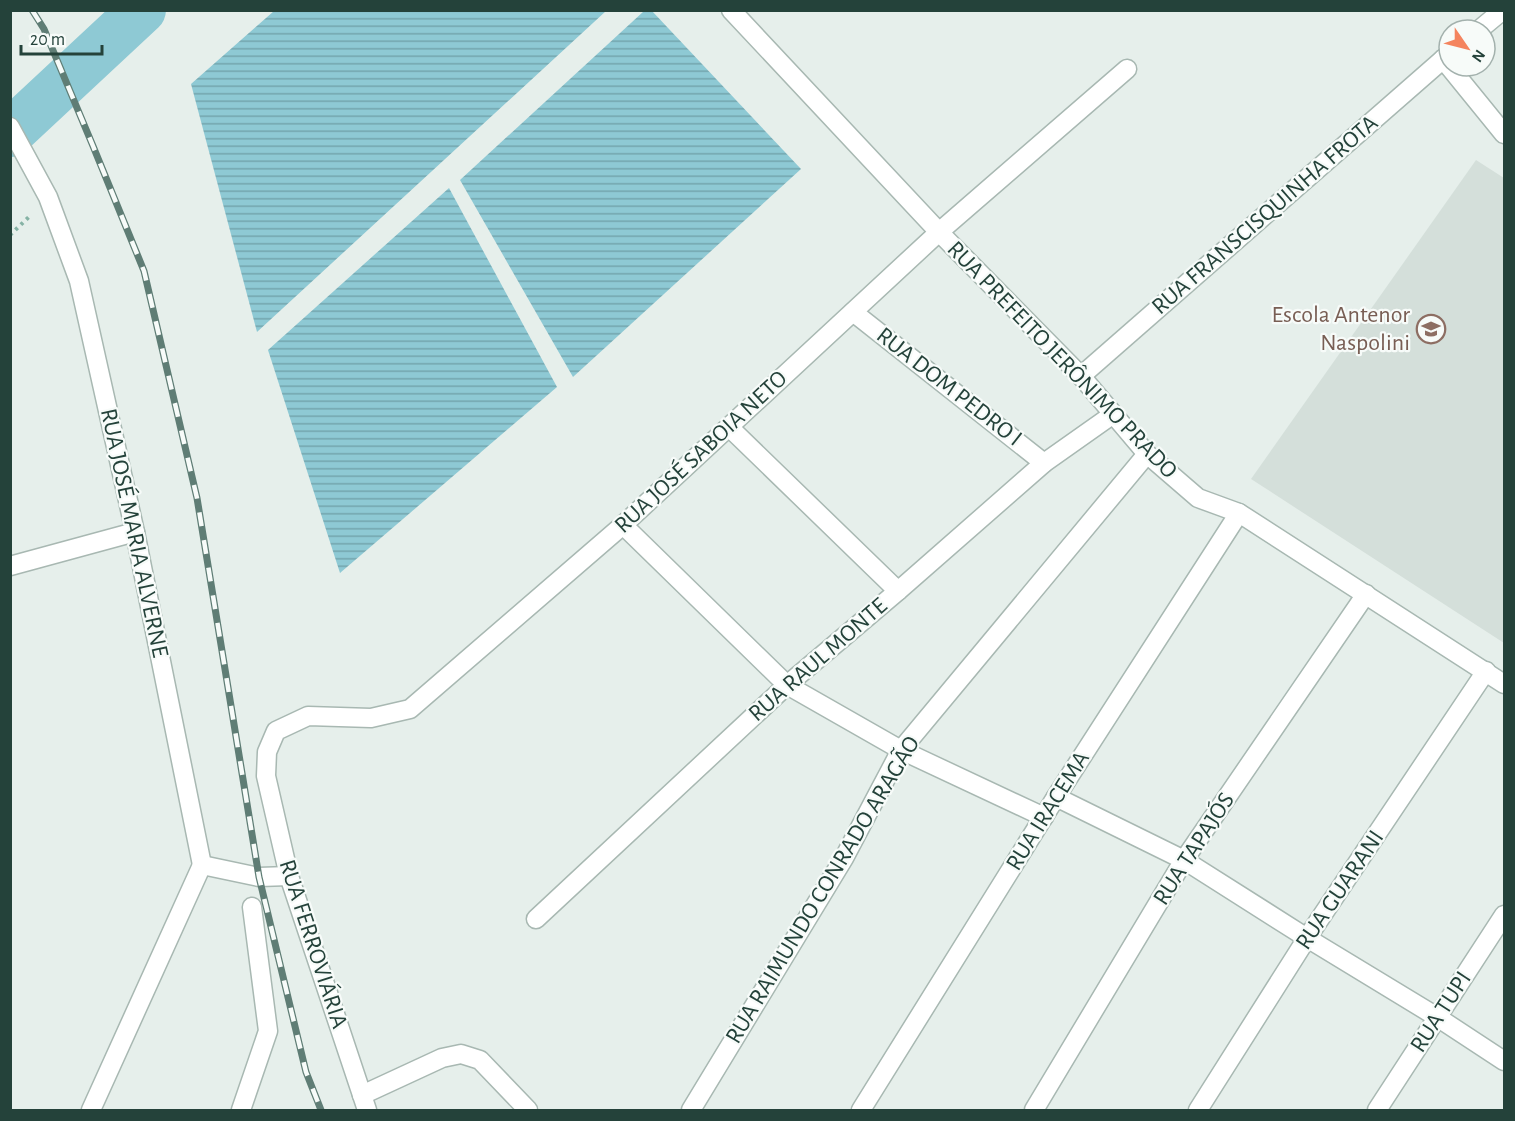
<svg xmlns="http://www.w3.org/2000/svg" width="1515" height="1121" font-family="'Alegreya Sans',sans-serif">
<defs>
<pattern id="water-rules" width="6" height="5" patternUnits="userSpaceOnUse" patternTransform="scale(1.5)"><rect width="6" height="5" fill="#8ec9d4"/><path d="M0 2.5h6" fill="none" stroke="#74a5ad"/></pattern>
</defs>
<rect width="100%" height="100%" fill="#e6efeb"/>
<polygon fill="#d4dfda" points="1476,160 1504,178 1504,643 1251,479"/>
<g fill="url(#water-rules)">
<polygon points="274,11 275,10 606,11 257,332 191,84"/>
<polygon points="644,11 652,11 801,169 573,377 460,180"/>
<polygon points="449,188 557,387 340,573 268,350"/>
</g>
<g fill="none" stroke-linecap="round" stroke-linejoin="round">
<polyline stroke="#8ec9d4" stroke-width="48" points="10,133 142,10"/>
<g stroke="#a8b8b2" stroke-width="21">
<g id="street">
<polyline points="731,10 939,232 1081,376 1147,454 1198,498 1239,513 1504,684"/>
<polyline points="1479,30 1503,10"/>
<polyline points="1443,59 1504,134"/>
<polyline points="10,127 48,197 79,281 135,532 202,865"/>
<polyline points="853,312 1044,463"/>
<polyline points="1081,376 1449,54"/>
<polyline points="729,427 898,591"/>
<polyline points="623,525 787,685 901,750 1044,817"/>
<polyline points="10,566 135,532"/>
<polyline points="1056,797 1184,860 1307,938 1437,1017 1504,1061"/>
<polyline points="202,865 259,877 289,876"/>
<polyline points="536,919 787,685 898,591 1044,463 1112,415"/>
<polyline points="362,1095 442,1058 461,1054 480,1060 528,1110"/>
<polyline points="91,1110 202,865"/>
<polyline points="241,1110 268,1031 252,907"/>
<polyline points="367,1110 289,876 266,776 267,752 276,731 308,716 371,718 410,709 623,525 939,232 1127,69"/>
<polyline points="691,1110 844,858 901,750 1147,454"/>
<polyline points="861,1110 1056,797 1239,513"/>
<polyline points="1034,1110 1184,860 1366,594"/>
<polyline points="1198,1110 1307,938 1486,671"/>
<polyline points="1377,1110 1504,915"/>
</g>
</g>
<polyline stroke="#86b3a5" stroke-width="4" stroke-dasharray="3 4.5" stroke-linecap="butt" points="10,235 31,215"/>
<use href="#street" stroke="#fff" stroke-width="18"/>
<g stroke="#5f7d75" stroke-width="7">
<polyline id="rail" points="32,10 44,29 93,146 144,271 197,498 259,877 306,1072 321,1110"/>
</g>
<use href="#rail" stroke="#f7fbf9" stroke-width="4.5" stroke-dasharray="14" stroke-linecap="butt"/>
</g>
<defs>
<g id="school-ring" transform="scale(1.5)"><circle r="9.5" fill="#f7fbf9" stroke="#8d6e63" stroke-width="1.5"/><path d="M0-5L7-2L0 1L-7-2ZM-4 1L0 2.5L4 1V4Q0 6-4 4Z" fill="#8d6e63"/></g>
</defs>
<g fill-rule="evenodd">
<use href="#school-ring" x="1431" y="329"/>
</g>
<g text-anchor="middle" dominant-baseline="central" stroke-width="4.5" stroke-linejoin="round" paint-order="stroke">
<g font-size="24" fill="#24423a" stroke="#f7fbf9">
<text transform="translate(1265 215) rotate(-41)">RUA FRANSCISQUINHA FROTA</text>
<text transform="translate(1062 360) rotate(46)">RUA PREFEITO JERÔNIMO PRADO</text>
<text transform="translate(949 387) rotate(38)">RUA DOM PEDRO I</text>
<text transform="translate(701 452) rotate(-43)">RUA JOSÉ SABOIA NETO</text>
<text transform="translate(134 533) rotate(78)">RUA JOSÉ MARIA ALVERNE</text>
<text transform="translate(818 660) rotate(-41)">RUA RAUL MONTE</text>
<text transform="translate(1048 811) rotate(-58)">RUA IRACEMA</text>
<text transform="translate(1194 849) rotate(-57)">RUA TAPAJÓS</text>
<text transform="translate(823 890) rotate(-59)">RUA RAIMUNDO CONRADO ARAGÃO</text>
<text transform="translate(1340 890) rotate(-56)">RUA GUARANI</text>
<text transform="translate(313 944) rotate(72)">RUA FERROVIÁRIA</text>
<text transform="translate(1441 1012) rotate(-57)">RUA TUPI</text>
</g>
<g font-size="24" fill="#785e54" stroke="#f7fbf9" text-anchor="end">
<text x="1410" y="315">Escola Antenor<tspan x="1410" dy="28">Naspolini</tspan></text>
</g>
</g>
<rect width="1515" height="1121" fill="none" stroke="#24423a" stroke-width="24"/>
<g transform="translate(1467 48) rotate(125)"><circle r="28" fill="#f7fbf9" stroke="#a3b1ad" stroke-width="1.5"/>
<path d="M0-4.5L10 22L0 15L-10 22Z" fill="#f4845f"/>
<text y="-9" font-size="16" font-weight="bold" text-anchor="middle" fill="#24423a">N</text>
</g>
<path d="M21 45v9h81v-9" fill="none" stroke="#24423a" stroke-width="3"/>
<text x="30" y="45" font-size="18" fill="#24423a" stroke="#f7fbf9" stroke-width="4.5" paint-order="stroke">20 m</text>
</svg>
